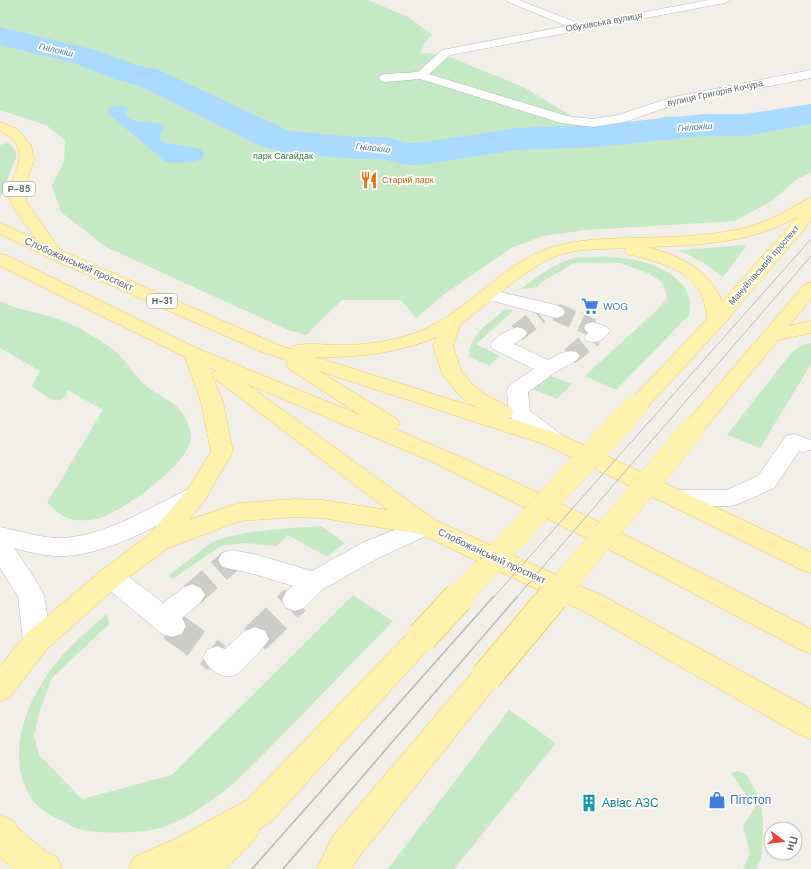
<svg xmlns="http://www.w3.org/2000/svg" width="811" height="869" font-family="'DM Sans',sans-serif">
<rect width="100%" height="100%" fill="#f1efe8"/>
<g fill="#c5e8c5">
<polygon points="0,0 368,0 408,17 432,34 424,44 421,53 445,55 525,88 598,132 626,129 666,116 704,120 768,122 811,116 811,173 797,179 773,200 735,221 586,230 543,236 511,248 442,296 416,318 401,300 342,300 306,335 288,330 106,247 61,212 52,186 64,161 65,140 46,125 0,110"/>
<polygon points="8,143 14,149 17,155 0,198 0,145"/>
<polygon points="747,245 723,277 703,262 679,250"/>
<path d="M 578,257 C 593,257 609,256 624,258 C 653,262 698,279 689,315 L 616,390 L 585,376 L 658,309 L 667,298 L 663,283 L 650,274 L 620,263 L 574,263 L 540,283 L 538,287 L 521,289 C 539,275 555,263 578,257 Z"/>
<path d="M 0,301 C 21,312 45,313 66,322 C 76,326 108,344 115,351 C 127,361 134,376 145,385 C 157,396 174,400 183,414 C 187,420 191,431 191,437 C 191,462 129,506 107,515 C 98,520 85,521 75,520 C 63,519 56,510 47,503 L 103,410 L 68,390 C 67,392 65,397 63,398 C 55,406 39,391 32,386 L 40,371 L 0,348 Z"/>
<path d="M 505,309 L 512,310 L 511,313 L 476,344 L 500,356 L 489,366 L 469,356 C 469,334 490,323 505,309 Z"/>
<polygon points="811,343 811,364 760,448 727,435 792,352 803,345"/>
<polygon points="551,376 572,384 557,399 533,389 545,378"/>
<path d="M 321,526 L 345,543 L 327,557 L 288,535 L 277,546 L 244,543 L 221,546 L 173,579 L 168,576 L 212,542 C 246,529 285,529 321,526 Z"/>
<path d="M 353,595 L 393,621 C 360,655 327,689 294,723 C 256,762 219,805 166,826 C 147,834 100,834 79,829 C 75,828 71,825 67,823 C 56,818 41,811 33,801 C 0,752 31,689 67,650 C 79,637 94,626 107,614 L 109,624 L 52,678 L 40,710 L 34,736 L 39,755 L 82,799 L 172,775 Z"/>
<polygon points="509,710 556,743 454,869 388,869"/>
<polygon points="738,771 747,775 761,801 763,823 761,859 756,869 743,869 750,854 743,826 755,807 731,773"/>
</g>
<path fill="#aadaff" d="M 120,106 L 128,108 L 126,115 C 133,126 153,119 164,126 L 159,138 L 162,142 L 197,148 L 202,150 L 204,154 L 203,157 L 199,160 L 190,162 L 172,163 L 165,161 L 106,112 L 112,107 Z"/>
<g fill="none" stroke-linecap="round" stroke-linejoin="round">
<polygon fill="#aadaff" fill-rule="evenodd" points="0,27 95,50 136,65 159,70 289,131 356,137 386,137 408,143 420,143 516,128 596,125 704,114 745,114 811,104 811,124 745,136 704,136 596,147 516,150 420,165 406,165 383,159 356,159 285,153 263,147 138,85 117,80 74,63 0,45"/>
<g stroke="#ccccc8" stroke-width="18" stroke-dasharray="18 9" stroke-linecap="butt">
<polyline points="556,312 593,328"/>
<polyline points="517,333 540,315"/>
<polyline points="570,356 594,337"/>
</g>
<polyline stroke="#ccccc8" stroke-width="24" stroke-dasharray="24 12" stroke-linecap="butt" points="192,595 231,560"/>
<g stroke="#ccccc8" stroke-width="30" stroke-dasharray="30 15" stroke-linecap="butt">
<polyline points="172,626 217,658"/>
<polyline points="255,639 295,600"/>
</g>
<g stroke="#b5b8bc" stroke-width="1">
<g id="minor">
<polygon points="506,0 519,0 580,24 709,0 730,0 725,3 450,55 429,74 567,116 593,119 618,115 673,97 811,70 811,78 676,104 625,122 593,127 561,123 420,79 385,82 381,81 379,78 381,75 385,74 418,72 442,50 567,26 508,2"/>
<polygon points="488,289 556,305 563,308 565,312 563,316 556,318 482,298 479,294 482,290"/>
<path d="M 593,322 L 607,327 L 610,331 C 603,340 598,344 587,341 L 584,337 L 588,333 L 584,328 L 586,324 Z"/>
<path d="M 517,327 L 524,329 L 527,333 L 524,337 L 514,344 L 548,360 C 558,355 565,349 577,352 L 580,356 L 577,360 L 556,372 L 528,392 L 530,411 L 562,435 L 565,440 L 562,445 C 543,450 526,430 512,419 L 509,414 L 507,390 L 510,385 L 534,369 L 493,349 L 490,345 C 496,337 507,330 517,327 Z"/>
<polygon points="794,434 811,440 811,450 803,452 799,451 774,488 738,504 730,506 675,506 667,504 663,498 667,492 675,490 727,490 758,476 786,436"/>
<path d="M 196,487 L 204,489 L 208,495 L 204,501 C 164,522 105,557 59,556 C 44,556 29,552 14,548 L 30,571 L 44,595 L 51,641 L 47,649 L 37,653 L 27,649 L 23,641 L 18,596 L 0,568 L 0,527 C 20,531 40,538 60,538 C 103,537 150,508 188,489 Z"/>
<polygon points="426,517 435,520 438,526 435,532 380,557 323,589 304,608 295,611 286,608 282,600 286,592 293,586 254,574 222,567 218,560 222,553 231,550 254,554 312,571 362,543"/>
<polygon points="111,567 120,570 163,603 183,588 192,584 201,588 205,595 201,602 182,618 186,626 182,634 172,637 162,634 102,584 98,577 102,570"/>
<path d="M 255,627 L 265,631 L 269,639 C 264,648 258,653 251,660 C 247,664 242,670 238,673 C 224,682 209,670 203,658 L 207,650 L 217,646 L 225,649 L 245,631 Z"/>
</g>
</g>
<g stroke="#f2c960" stroke-width="1">
<g id="major">
<path d="M 0,122 L 17,129 L 31,145 L 34,160 L 26,183 L 26,201 L 60,250 L 276,344 L 291,349 L 293,346 C 307,342 324,345 338,345 C 369,345 399,341 427,328 C 474,306 505,260 556,246 C 580,239 604,239 628,238 C 668,237 710,237 748,227 C 769,222 787,210 806,200 L 811,198 L 811,221 L 724,324 L 643,412 L 635,414 L 627,412 L 624,407 L 707,319 C 706,312 705,304 703,298 C 690,268 655,261 627,254 L 625,250 L 626,248 L 582,250 L 566,253 L 548,259 L 521,276 L 460,325 L 453,346 L 462,372 L 471,383 L 484,394 L 511,408 L 514,413 L 509,418 L 562,435 L 811,552 L 811,573 L 802,570 L 546,445 L 319,371 L 397,419 L 400,424 L 395,429 C 537,488 674,559 811,629 L 811,654 L 801,650 L 622,556 L 435,463 L 247,384 L 435,520 L 603,596 L 811,709 L 811,739 L 800,735 L 585,612 L 420,534 L 322,518 L 295,517 L 240,521 L 168,548 L 120,584 L 47,649 L 10,697 L 0,701 L 0,666 L 27,633 L 102,570 L 150,534 L 188,489 L 211,452 L 201,402 L 185,357 L 0,266 L 0,254 L 6,255 L 201,350 L 360,415 L 289,369 L 286,365 L 289,361 L 262,352 L 49,258 L 0,234 L 0,223 L 36,239 C 31,232 11,206 10,200 C 8,172 38,150 0,131 ZM 797,217 L 722,302 C 711,270 678,255 647,247 C 700,245 749,244 797,217 ZM 437,337 L 433,346 L 442,374 L 457,393 L 470,404 L 478,408 L 316,357 C 358,358 398,353 437,337 ZM 209,368 L 216,370 L 212,375 ZM 212,376 L 215,379 L 388,510 L 322,500 L 295,499 L 238,503 L 189,520 L 204,501 L 233,452 L 223,402 Z"/>
<polygon points="811,283 811,299 789,326 811,321 811,333 778,340 699,436 691,438 683,436 680,431 683,426 805,284"/>
<polygon points="422,625 432,629 436,637 432,645 271,822 259,829 256,838 226,869 129,869 134,857 177,838 247,800 412,629"/>
<polygon points="486,665 496,668 500,677 496,686 356,861 352,869 317,869 332,837 476,668"/>
<polygon points="0,815 12,820 19,829 46,852 57,857 62,869 13,869 0,857"/>
</g>
</g>
<use href="#minor" fill="#fff" fill-rule="evenodd"/>
<use href="#major" fill="#fff2af" fill-rule="evenodd"/>
<g stroke="#b6b7b8" stroke-width="1">
<polyline points="493,598 811,239"/>
<polyline points="516,598 811,256"/>
</g>
<g stroke="#b6b7b8" stroke-width="1.5">
<polyline points="252,869 493,597"/>
<polyline points="283,869 517,597"/>
</g>
<g stroke="#f2c960" stroke-width="24" stroke-linecap="butt">
<g id="major-bridge-far1">
<polyline points="458,598 635,407"/>
<polyline points="552,598 691,431"/>
</g>
</g>
<g stroke="#f2c960" stroke-width="32" stroke-linecap="butt">
<g id="major-bridge">
<polyline points="422,637 459,597"/>
<polyline points="486,677 553,597"/>
</g>
</g>
<use href="#major-bridge-far1" stroke="#fff2af" stroke-width="24"/>
<use href="#major-bridge" stroke="#fff2af" stroke-width="30"/>
</g>
<defs>
<g id="restaurant-bare" transform="scale(1.38)"><path d="M-5-6h1v4h1v-4h1v4h1v-4h1v5L-1.5 .5V6h-2V.5L-5-1ZM5-6V6H3V1.5H1.5Q1.5-4 5-6Z" fill="#e8710a" stroke="#fff" stroke-width="2.5" paint-order="stroke"/></g>
<g id="supermarket-bare" transform="scale(1.38)"><path d="M-6-5.5h2.5l.6 2H6L4.5 2H-2.5L-4.4-4H-6ZM-1.5 3.2a1.3 1.3 0 1 0 .1 0ZM3 3.2a1.3 1.3 0 1 0 .1 0Z" fill="#3f7fe0" stroke="#fff" stroke-width="2.5" paint-order="stroke"/></g>
<g id="shop-bare" transform="scale(1.38)"><path d="M-5-2.5h2.3a2.7 3.5 0 0 1 5.4 0H5L5.5 6h-11ZM-1.5-2.5h3a1.5 2.3 0 0 0-3 0Z" fill="#3f7fe0" stroke="#fff" stroke-width="2.5" paint-order="stroke"/></g>
<g id="building-bare" transform="scale(1.38)"><path d="M-4-6H4V6H1V3H-1V6H-4ZM-2.5-4.3h1.7v1.8h-1.7ZM.8-4.3h1.7v1.8H.8ZM-2.5-1h1.7V.8h-1.7ZM.8-1h1.7V.8H.8Z" fill="#0f9aa8" stroke="#fff" stroke-width="2.5" paint-order="stroke"/></g>
</defs>
<g fill-rule="evenodd">
<use href="#restaurant-bare" x="369" y="180"/>
<use href="#supermarket-bare" x="590" y="306"/>
<use href="#shop-bare" x="717" y="800"/>
<use href="#building-bare" x="589" y="803"/>
</g>
<g text-anchor="middle" dominant-baseline="central" stroke-width="3.5" stroke-linejoin="round" paint-order="stroke">
<g font-size="9" fill="#5f6368" stroke="#fff">
<text transform="translate(604 22) rotate(-10)">Обухівська вулиця</text>
<text transform="translate(715 93) rotate(-12)">вулиця Григорія Кочура</text>
<text transform="translate(764 265) rotate(-49)">Мануйлівський проспект</text>
</g>
<g font-size="9" font-style="italic" fill="#4174aa" stroke="#fff">
<text transform="translate(56 50) rotate(13)">Гнілокіш</text>
<text transform="translate(695 127) rotate(-4)">Гнілокіш</text>
<text transform="translate(373 148) rotate(6)">Гнілокіш</text>
</g>
<g font-size="9" fill="#348238" stroke="#fff">
<text x="283" y="156">парк Сагайдак</text>
</g>
<g font-size="9" fill="#c56008" stroke="#fff" text-anchor="start">
<text x="382" y="180">Старий парк</text>
</g>
<g fill="#fff" stroke="#8f9295" stroke-width="1">
<rect x="3" y="182" width="32" height="14" rx="3"/>
<rect x="147" y="294" width="30" height="14" rx="3"/>
</g>
<g font-size="9" font-weight="bold" fill="#5f6368">
<text x="19" y="189">Р-85</text>
<text x="162" y="301">Н-31</text>
</g>
<g font-size="10" fill="#5f6368" stroke="#fff">
<text transform="translate(79 264) rotate(24)">Слобожанський проспект</text>
<text transform="translate(492 556) rotate(25)">Слобожанський проспект</text>
</g>
<g font-size="10" fill="#366cbe" stroke="#fff" text-anchor="start">
<text x="603" y="306">WOG</text>
</g>
<g font-size="12" fill="#366cbe" stroke="#fff" text-anchor="start">
<text x="730" y="800">Пітстоп</text>
</g>
<g font-size="12" fill="#0d838f" stroke="#fff" text-anchor="start">
<text x="602" y="803">Авіас АЗС</text>
</g>
</g>
<g transform="translate(783 841) rotate(105)"><circle r="19" fill="#ffffff" stroke="#bfc1c3"/>
<path d="M0-3L7 15L0 10L-7 15Z" fill="#ea4335"/>
<text y="-6" font-size="11" font-weight="bold" text-anchor="middle" fill="#5f6368">Пн</text>
</g>
</svg>
